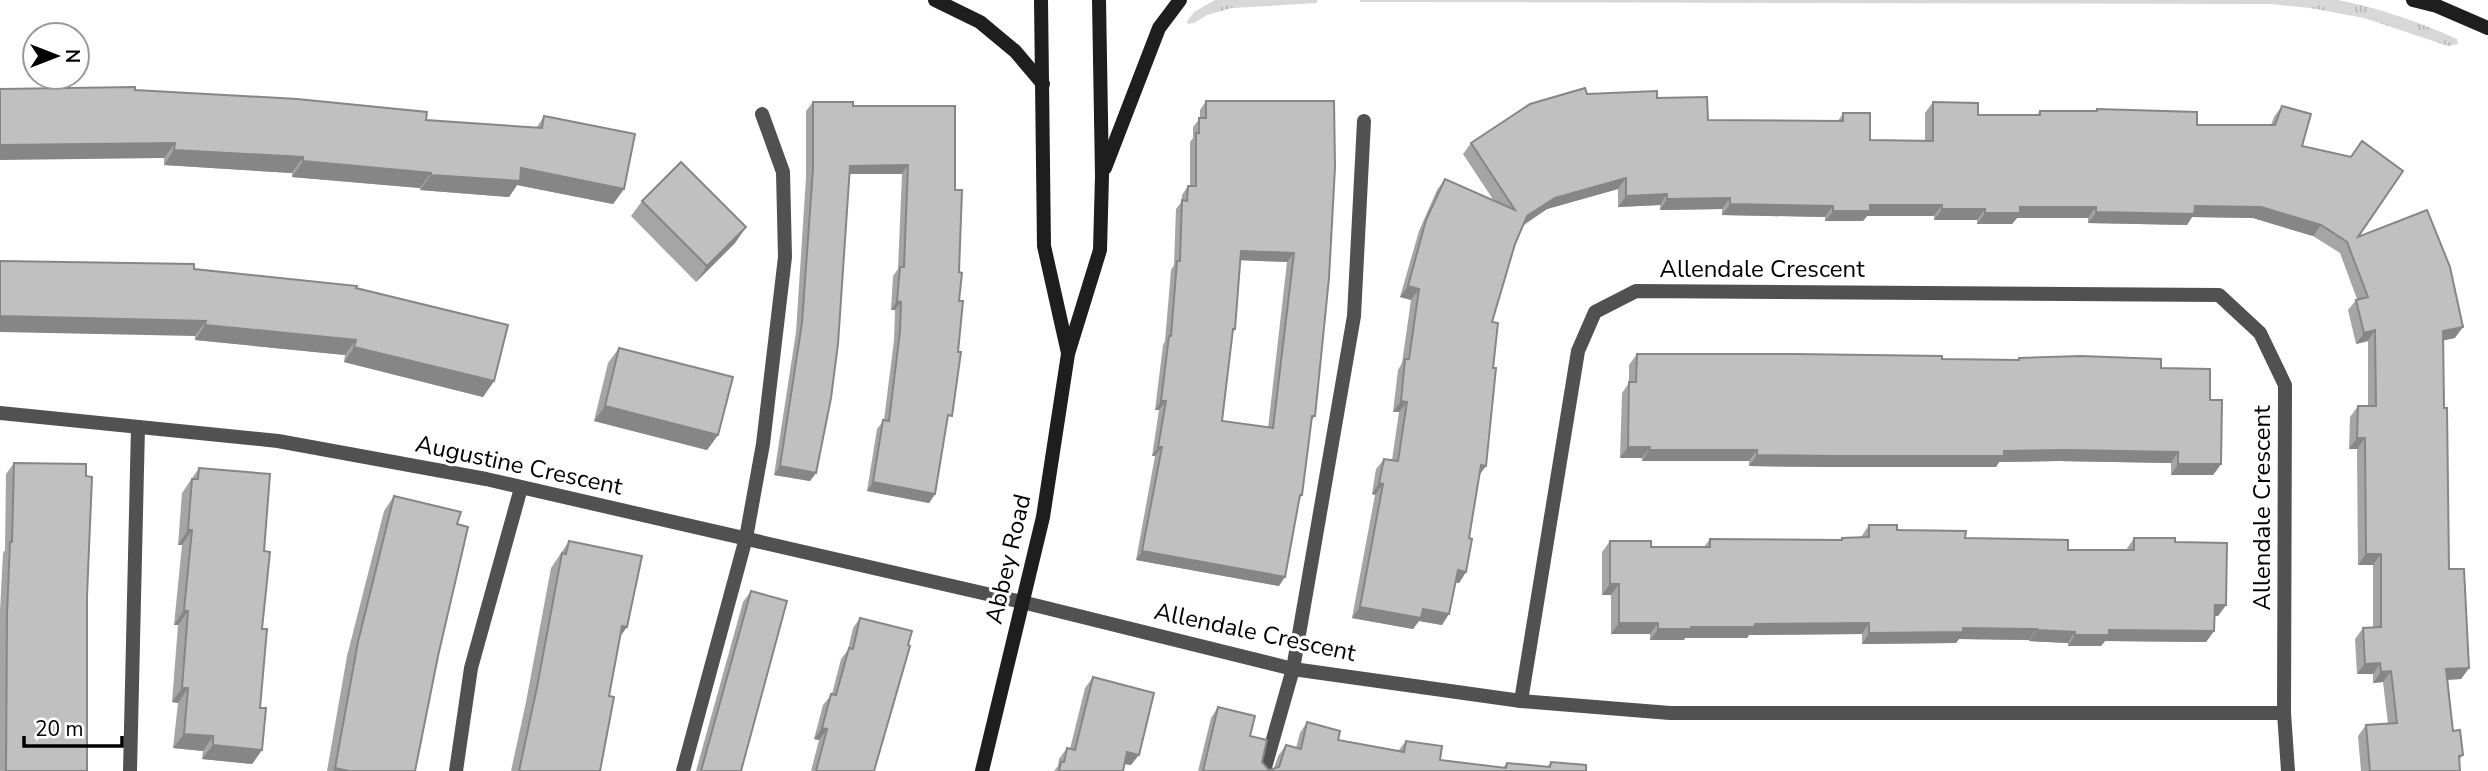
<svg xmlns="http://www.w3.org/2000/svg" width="2488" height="771" font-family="'Nunito Sans',sans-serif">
<defs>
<pattern id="grass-tufts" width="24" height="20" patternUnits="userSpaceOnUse" patternTransform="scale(1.75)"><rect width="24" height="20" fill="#d8d8d8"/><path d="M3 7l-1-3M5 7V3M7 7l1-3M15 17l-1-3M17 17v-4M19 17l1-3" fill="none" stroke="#b8b8b8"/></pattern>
</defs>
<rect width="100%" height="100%" fill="#fff"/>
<g fill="url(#grass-tufts)">
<polygon points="1215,0 1317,0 1317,3 1232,8 1207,15 1194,23 1188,24 1187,21 1194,12"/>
<path d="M 1360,0 L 2338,0 C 2379,8 2419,22 2457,39 L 2458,44 L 2448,46 L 2364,18 L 2310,8 L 2270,4 L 1360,2 Z"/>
</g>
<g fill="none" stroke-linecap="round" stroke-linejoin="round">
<g stroke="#515151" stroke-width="14">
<polyline points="130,771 138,427"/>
<polyline points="456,771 471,668 521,488"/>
<polyline points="683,771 746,538 763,444 785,257 783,172 762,114"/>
<polyline points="1264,771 1293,669 1354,316 1364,121"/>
</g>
<g stroke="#515151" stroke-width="14">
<polyline points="0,413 278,441 486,479 1022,602 1293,669 1521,701 1670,713 2284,713"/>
<polyline points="1521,701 1578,351 1595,312 1636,291 2219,295 2260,333 2285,385 2284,713 2288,771"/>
</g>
<g stroke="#1e1e1e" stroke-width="14">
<polyline points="935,0 980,22 1015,51 1043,84"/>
<polyline points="1041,0 1044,246 1068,353"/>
<polyline points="2413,0 2437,6 2488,28"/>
<polyline points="1105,168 1159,28 1180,0"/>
<polyline points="982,771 1043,517 1068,354 1100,250 1102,176 1099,0"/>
</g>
</g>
<g fill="#a5a5a5" fill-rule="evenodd">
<polygon points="135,90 426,120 537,127 544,116 624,189 613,204 517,185 509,197 420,190 420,188 292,177 292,173 164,165 164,158"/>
<polygon points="1587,94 1657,98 1708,120 1838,121 1843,113 1870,140 1925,141 1925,113 1933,102 1978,115 2037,115 2040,111 2095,111 2097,109 2197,125 2271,125 2274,117 2282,106 2302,146 2358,237 2455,338 2443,340 2449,569 2469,668 2461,679 2448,680 2453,731 2463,755 2459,760 2460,771 2361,771 2358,736 2366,725 2388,724 2383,682 2373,683 2373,674 2357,674 2355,639 2363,628 2373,627 2373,565 2358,565 2357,449 2349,449 2350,417 2358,406 2368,406 2368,341 2356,344 2348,310 2357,299 2340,253 2313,236 2253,218 2192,217 2187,225 2088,223 2088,218 2017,218 2012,224 1977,224 1977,220 1934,220 1934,216 1867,216 1863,221 1825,221 1825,217 1722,215 1722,209 1660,210 1660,205 1618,207 1618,189 1547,209 1524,225 1515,244 1492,322 1479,475 1469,538 1466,572 1459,583 1455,582 1442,625 1419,621 1413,629 1352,618 1375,495 1372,494 1376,469 1384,459 1392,460 1399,412 1393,412 1398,370 1402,363 1411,300 1400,297 1419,231 1437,190 1445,179 1494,201 1463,154 1471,143"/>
<path d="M 1206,101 L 1334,101 L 1315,416 L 1311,421 L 1302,495 L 1299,499 L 1279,586 L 1136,560 L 1155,456 L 1152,456 L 1159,410 L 1155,410 L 1163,345 L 1165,341 L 1171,270 L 1174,265 L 1176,209 L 1182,201 L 1182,195 L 1188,186 L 1190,186 L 1190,142 L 1193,138 L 1193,127 L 1200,118 L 1200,110 ZM 1240,260 L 1287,262 L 1268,428 L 1222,421 L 1232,334 L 1235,329 Z"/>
<polygon points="813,102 853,106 955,106 947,423 935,494 929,503 867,491 877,429 884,420 894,340 895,310 891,310 893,276 898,269 902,174 850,174 816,473 810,481 774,475 796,332 806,178 806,111"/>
<polygon points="642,201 746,227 735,243 696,282 631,216"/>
<polygon points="194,269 356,288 494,381 483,397 344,362 345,355 195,340"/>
<polygon points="619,348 718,435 707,450 594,421 608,363"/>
<polygon points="1637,354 2017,360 2019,358 2161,368 2210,400 2221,464 2213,475 2171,475 2171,463 2058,461 1999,462 1996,467 1826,467 1749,466 1749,461 1642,461 1642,458 1620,458 1622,393 1629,383 1629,365"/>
<polygon points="14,463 87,596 87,771 0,771 0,611 3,553 5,550 6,474"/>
<polygon points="199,468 264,551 260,708 262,750 252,764 202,759 203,751 173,748 178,703 172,702 178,625 174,625 182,545 178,545 182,493"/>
<polygon points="394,496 457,524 438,656 415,771 327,771 347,656 384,511"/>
<polygon points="1869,525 1965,538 2068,550 2126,550 2134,538 2175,542 2226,605 2218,616 2214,616 2214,631 2206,642 2105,641 2101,646 2068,646 2068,643 2029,641 2029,640 1959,639 1956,643 1862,644 1862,634 1749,635 1747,638 1685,638 1684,640 1650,640 1650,634 1611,634 1611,595 1602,595 1602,552 1610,541 1651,547 1704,547 1710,539 1840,540 1842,538 1861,537"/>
<polygon points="569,541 620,638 609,696 600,771 511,771 526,702 551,568"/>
<polygon points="751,591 741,771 696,771 743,602"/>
<polygon points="860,618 878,755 874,771 811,771 819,740 814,739 823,705 832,694 841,659 848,650 853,628"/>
<polygon points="1093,677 1131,765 1124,764 1123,771 1054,771 1058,766 1059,759 1067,748 1070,749 1085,688"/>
<polygon points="1218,707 1250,736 1262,762 1269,770 1274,768 1278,756 1286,745 1296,748 1300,733 1307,722 1338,740 1398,751 1406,741 1440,760 1503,768 1507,763 1547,767 1551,762 1586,771 1198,771 1211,718"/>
</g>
<g fill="#868686">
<polygon points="175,143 164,158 0,160 0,145"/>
<polygon points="174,150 303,157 292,173 164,165"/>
<polygon points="303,161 431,173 420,188 292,177"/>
<polygon points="908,165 902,174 844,174 850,166"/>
<polygon points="521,168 624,189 613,204 517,185 509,197 420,190 431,175"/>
<polygon points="1626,178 1618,189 1547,209 1520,227 1527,216 1555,198"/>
<polygon points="1667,194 1660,205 1618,207 1626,196"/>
<polygon points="1730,198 1722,209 1660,210 1667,199"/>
<polygon points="1730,204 1833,206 1825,217 1722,215"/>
<polygon points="1870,205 1942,205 1934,216 1867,216 1863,221 1825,221 1833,211"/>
<polygon points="2195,206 2261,207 2321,225 2313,236 2253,218 2192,217 2187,225 2088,223 2096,212"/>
<polygon points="2020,207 2096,207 2088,218 2017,218 2012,224 1977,224 1985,213"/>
<polygon points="1942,209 1985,209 1977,220 1934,220"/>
<polygon points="746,227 735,243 696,282 707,266"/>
<polygon points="1241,251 1294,253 1287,262 1234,260"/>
<polygon points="1408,286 1419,289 1411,300 1400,297"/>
<polygon points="897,301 901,302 895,310 891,310"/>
<polygon points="0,316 206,321 195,336 0,332"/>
<polygon points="205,325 356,340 345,355 195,340"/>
<polygon points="2463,327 2455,338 2436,342 2443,331"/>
<polygon points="2375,330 2368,341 2356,344 2364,333"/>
<polygon points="354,347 494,381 483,397 344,362"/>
<polygon points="1161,401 1166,401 1159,410 1155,410"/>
<polygon points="1401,401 1407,402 1399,412 1393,412"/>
<polygon points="605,406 718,435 707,450 594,421"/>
<polygon points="2357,438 2365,438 2357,449 2349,449"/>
<polygon points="1158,447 1162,447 1155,456 1152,456"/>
<polygon points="1628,447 1650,447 1642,458 1620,458"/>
<polygon points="1649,450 1757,450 1749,461 1642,461"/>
<polygon points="2066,450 2178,452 2171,463 2058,461 1999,462 1996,467 1826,467 1749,466 1757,455"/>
<polygon points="2178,464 2221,464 2213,475 2171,475"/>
<polygon points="1481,465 1486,466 1478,477"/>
<polygon points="780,466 816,473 810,481 774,475"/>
<polygon points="873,482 935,494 929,503 867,491"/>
<polygon points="1379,483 1383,484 1375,495 1372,494"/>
<polygon points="188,530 192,530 182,545 178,545"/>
<polygon points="1142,551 1285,577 1279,586 1136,560"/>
<polygon points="2366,554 2381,554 2373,565 2358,565"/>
<polygon points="1458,570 1466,572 1459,583 1450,581"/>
<polygon points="1610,584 1619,584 1611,595 1602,595"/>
<polygon points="2215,605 2226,605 2218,616 2207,616"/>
<polygon points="1360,607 1423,609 1449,614 1442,625 1419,621 1413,629 1352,618"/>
<polygon points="184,610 188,611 178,625 174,625"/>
<polygon points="1619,623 1658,623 1650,634 1611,634"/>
<polygon points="1869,623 1862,634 1749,635 1747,638 1685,638 1684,640 1650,640 1658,629 1755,624"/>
<polygon points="622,626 627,627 617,641"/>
<polygon points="1963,628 2037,629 2029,640 1959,639 1956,643 1862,644 1869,633"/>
<polygon points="2037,630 2075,632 2068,643 2029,641"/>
<polygon points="2109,630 2214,631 2206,642 2105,641 2101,646 2068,646 2075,635"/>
<polygon points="2380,663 2373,674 2357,674 2365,664"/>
<polygon points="2469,668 2461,679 2439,680 2446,669"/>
<polygon points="2391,671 2383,682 2373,683 2381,672"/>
<polygon points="182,688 188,688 178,703 172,702"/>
<polygon points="822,728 827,729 819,740 814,739"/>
<polygon points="184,734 213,736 203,751 173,748"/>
<polygon points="213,745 262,750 252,764 202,759"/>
<polygon points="1127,752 1139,755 1131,765 1119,763"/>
<polygon points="335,768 349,771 333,771"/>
</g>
<g fill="#c0c0c0" stroke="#868686" stroke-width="2" fill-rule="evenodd">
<polygon points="135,87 135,90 297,99 427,112 426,120 542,128 544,116 635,134 624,189 521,168 520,181 431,175 431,173 303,161 303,157 174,150 175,143 0,145 0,89"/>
<polygon points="1585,88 1587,94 1657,91 1657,98 1707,97 1708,120 1843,121 1843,113 1870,113 1870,140 1933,141 1933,102 1978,103 1978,115 2040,115 2040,111 2097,111 2097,109 2197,112 2197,125 2275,125 2282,106 2311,114 2302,146 2351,157 2362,141 2403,171 2358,237 2427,210 2450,267 2463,327 2443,331 2444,408 2447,408 2449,569 2464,569 2469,668 2446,669 2453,731 2460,730 2463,755 2459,756 2460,771 2370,771 2366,725 2397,723 2391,671 2381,672 2380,663 2365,664 2363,628 2381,627 2381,554 2366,554 2365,438 2357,438 2358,406 2376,406 2375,330 2364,333 2356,300 2368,297 2347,242 2321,225 2261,207 2195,206 2194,214 2096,212 2096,207 2020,207 2020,213 1985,213 1985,209 1942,209 1942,205 1870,205 1870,211 1833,211 1833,206 1730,204 1730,198 1667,199 1667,194 1626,196 1626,178 1555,198 1527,216 1515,244 1492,322 1498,323 1493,368 1496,368 1486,466 1481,465 1469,538 1472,539 1466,572 1458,570 1449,614 1423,609 1421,618 1360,607 1383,484 1379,483 1384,459 1398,461 1407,402 1401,401 1405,359 1409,359 1419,289 1408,286 1426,220 1445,179 1515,210 1471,143 1530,104"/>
<path d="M 1206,101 L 1334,101 L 1335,167 L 1329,278 L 1315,416 L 1312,416 L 1302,495 L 1300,495 L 1285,577 L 1142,551 L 1162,447 L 1158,447 L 1166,401 L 1161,401 L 1169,336 L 1171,336 L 1177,261 L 1180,261 L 1182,200 L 1187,201 L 1188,186 L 1196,186 L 1196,133 L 1199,133 L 1199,118 L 1206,118 ZM 1241,251 L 1294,253 L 1273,428 L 1222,421 L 1233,329 L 1235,329 Z"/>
<polygon points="813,102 853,102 853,106 955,106 955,190 962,190 959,272 962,273 959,301 963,301 958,352 961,352 952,416 948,415 935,494 873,482 883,420 889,421 900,331 901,302 897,301 900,267 904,267 908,165 850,166 838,344 831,398 816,473 780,466 802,323 813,169"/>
<polygon points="681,162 746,227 707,266 642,201"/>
<polygon points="0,261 194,264 194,269 357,286 356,288 508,325 494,381 354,347 356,340 205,325 206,321 0,316"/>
<polygon points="619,348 733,377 718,435 605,406"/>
<polygon points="1637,354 1794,354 1942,356 1942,359 2019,360 2019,358 2081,356 2161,359 2161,368 2210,369 2210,400 2222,400 2221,464 2178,464 2178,452 2066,450 2004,451 2004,456 1834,456 1757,455 1757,450 1649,450 1650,447 1628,447 1629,382 1636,382"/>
<polygon points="14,463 86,464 86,476 92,477 87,596 87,771 6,771 7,614 10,542 12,542"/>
<polygon points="199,468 270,474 264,551 270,552 262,629 267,629 260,708 266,708 262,750 213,745 213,736 184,734 188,688 182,688 188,611 184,610 192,530 188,530 192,479 198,479"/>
<polygon points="394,496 461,512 457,524 468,527 438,656 415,771 349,771 335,768 358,642"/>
<polygon points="1869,525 1897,525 1897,530 1966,531 1965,538 2068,540 2068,550 2134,550 2134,538 2175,538 2175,542 2227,543 2226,605 2215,605 2214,631 2109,630 2109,635 2075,635 2075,632 2037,630 2037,629 1963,628 1963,632 1869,633 1869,623 1755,624 1754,627 1691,627 1691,629 1658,629 1658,623 1619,623 1619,584 1610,584 1610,541 1651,541 1651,547 1710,547 1710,539 1842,540 1842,538 1869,537"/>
<polygon points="569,541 642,556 627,627 622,626 609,696 614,697 600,771 519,771 537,687 562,553 566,554"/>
<polygon points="751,591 787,601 741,771 701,771"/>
<polygon points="860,618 912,631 908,645 910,646 874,771 816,771 827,729 822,728 831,694 836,695 849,648 853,649"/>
<polygon points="1093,677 1154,693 1139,755 1127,752 1123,771 1059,771 1061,762 1064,762 1067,748 1075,750"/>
<polygon points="1218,707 1255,716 1250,736 1267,740 1262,762 1269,770 1279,767 1286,745 1301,749 1307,722 1340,731 1338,740 1404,752 1406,741 1442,746 1440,760 1506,768 1507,763 1550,767 1551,762 1586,765 1586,771 1203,771"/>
</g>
<g text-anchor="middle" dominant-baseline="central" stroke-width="6" stroke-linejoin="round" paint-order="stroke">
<g font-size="24" fill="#000" stroke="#fff">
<text x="1762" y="269">Allendale Crescent</text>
<text transform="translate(519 465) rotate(12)">Augustine Crescent</text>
<text transform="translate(2262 508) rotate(-90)">Allendale Crescent</text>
<text transform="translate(1008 559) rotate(-77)">Abbey Road</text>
<text transform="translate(1255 632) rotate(12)">Allendale Crescent</text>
</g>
</g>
<g transform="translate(56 56) rotate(90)"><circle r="33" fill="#ffffff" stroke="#999999" stroke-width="2"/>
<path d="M0-5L12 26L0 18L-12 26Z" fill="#000000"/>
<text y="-10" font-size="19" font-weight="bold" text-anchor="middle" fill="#000000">N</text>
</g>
<path d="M24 736v10h98v-10" fill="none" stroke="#000000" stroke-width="3.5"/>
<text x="35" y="736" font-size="21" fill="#000000" stroke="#ffffff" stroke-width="5" paint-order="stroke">20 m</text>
</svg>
